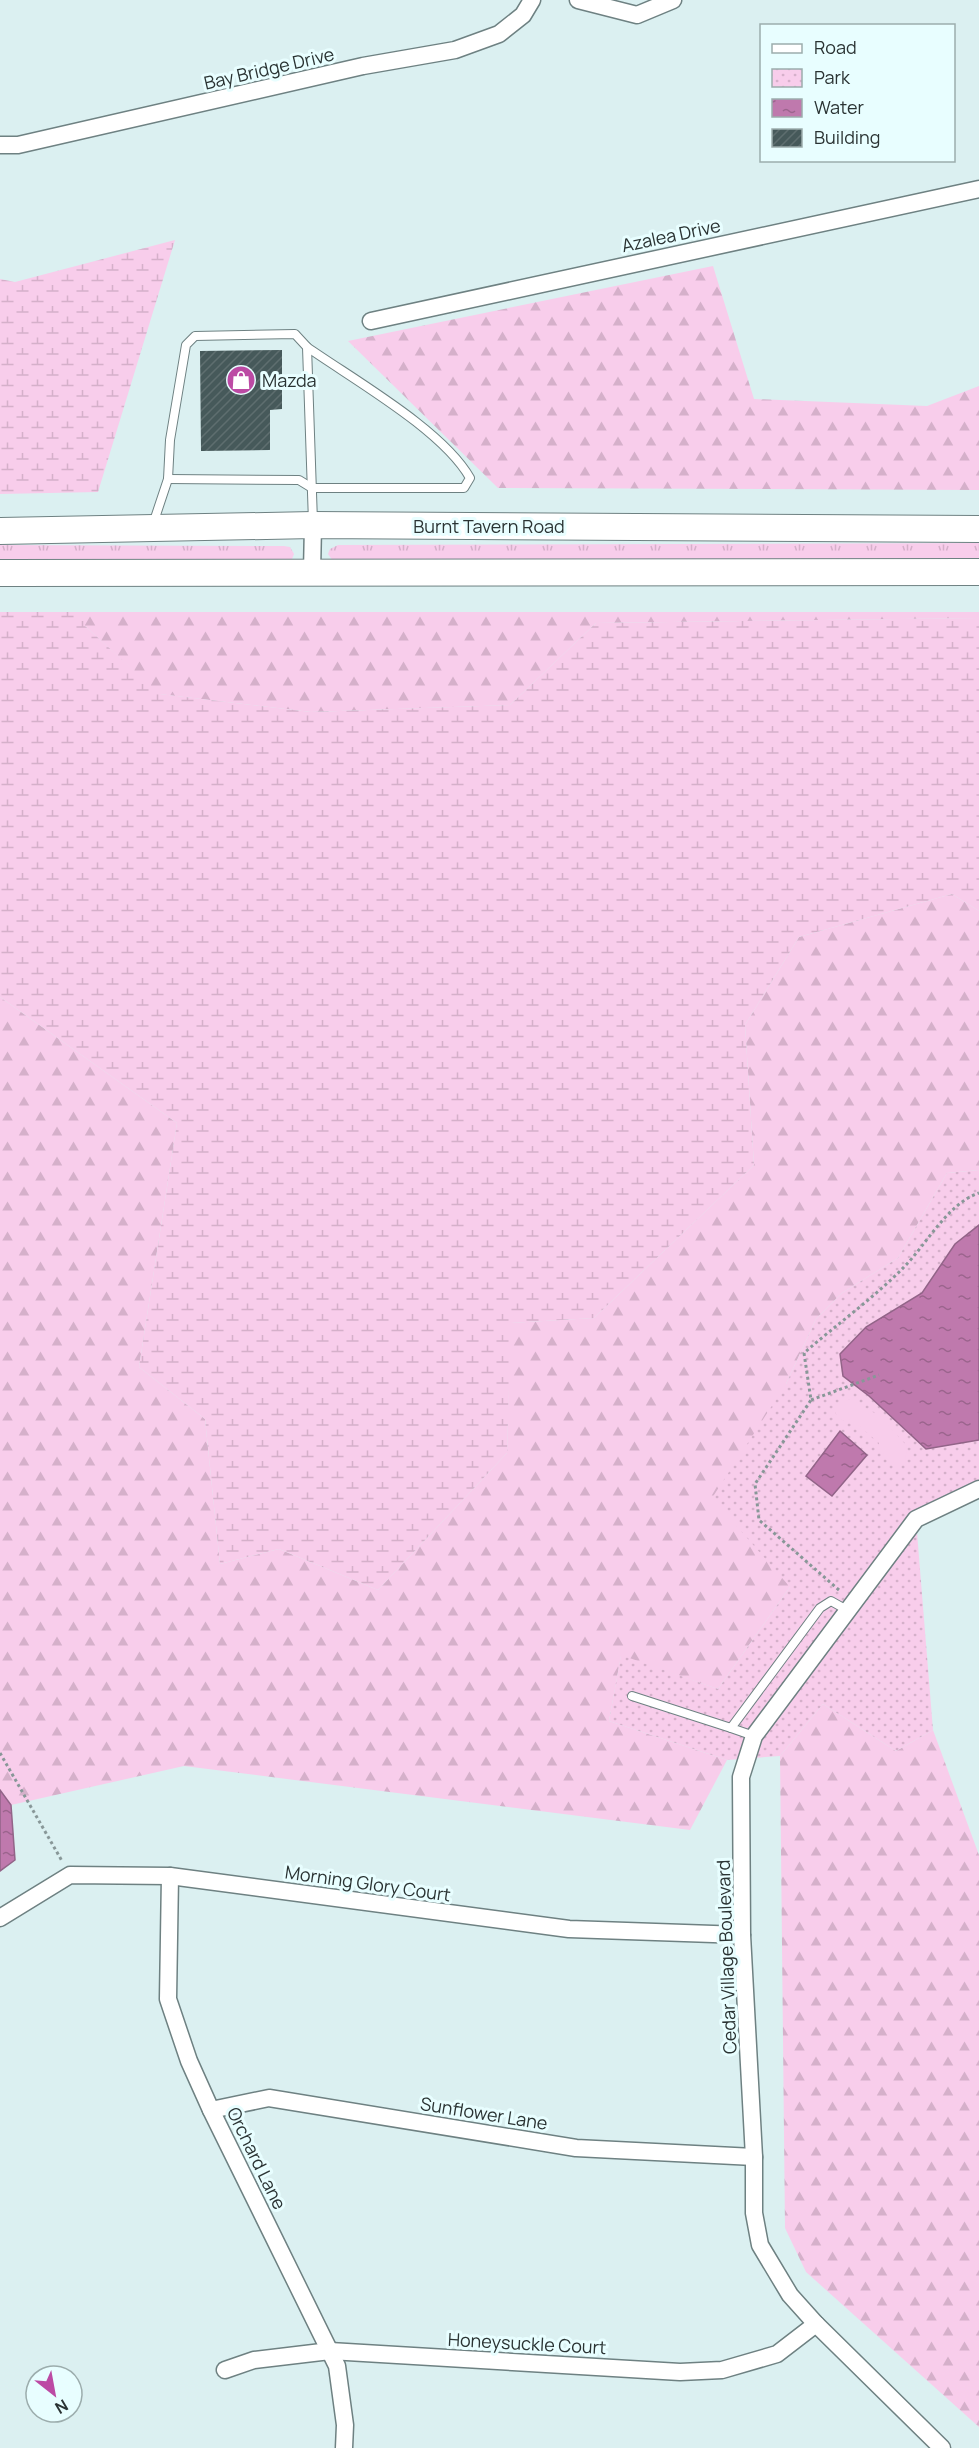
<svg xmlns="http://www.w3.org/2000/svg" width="979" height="2448" font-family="Manrope,sans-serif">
<defs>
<pattern id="grass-tufts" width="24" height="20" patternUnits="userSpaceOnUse" patternTransform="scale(1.5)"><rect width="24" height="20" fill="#f8cdeb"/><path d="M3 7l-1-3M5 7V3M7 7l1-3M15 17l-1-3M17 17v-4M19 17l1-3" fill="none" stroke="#d5b0ca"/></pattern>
<pattern id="forest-firs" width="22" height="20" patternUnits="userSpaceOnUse" patternTransform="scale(1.5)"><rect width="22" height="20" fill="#f8cdeb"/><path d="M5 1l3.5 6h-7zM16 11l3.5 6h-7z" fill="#d5b0ca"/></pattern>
<pattern id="wetland-marsh" width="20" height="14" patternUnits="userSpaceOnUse" patternTransform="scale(1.5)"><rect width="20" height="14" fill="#f8cdeb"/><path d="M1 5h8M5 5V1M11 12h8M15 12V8" fill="none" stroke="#d5b0ca"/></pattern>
<pattern id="park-dots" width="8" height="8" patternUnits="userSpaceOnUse" patternTransform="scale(1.5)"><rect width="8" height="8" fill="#f8cdeb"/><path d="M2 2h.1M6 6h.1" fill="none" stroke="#d5b0ca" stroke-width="1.8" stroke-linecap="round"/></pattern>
<pattern id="water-ripples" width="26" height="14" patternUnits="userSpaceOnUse" patternTransform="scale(1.5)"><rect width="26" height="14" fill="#bf79ad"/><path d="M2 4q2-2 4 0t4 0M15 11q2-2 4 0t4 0" fill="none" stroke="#9b648d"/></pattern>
<pattern id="building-hatch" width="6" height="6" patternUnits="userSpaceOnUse" patternTransform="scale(1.5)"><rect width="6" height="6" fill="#46595a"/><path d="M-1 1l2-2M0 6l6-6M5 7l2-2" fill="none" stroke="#5e6e6f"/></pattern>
</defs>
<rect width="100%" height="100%" fill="#dbf0f1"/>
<g fill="url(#grass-tufts)">
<polygon points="979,543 979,562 333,561 328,554 330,549 338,545"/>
<polygon points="0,545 284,546 290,547 294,554 292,559 288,562 0,564"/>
</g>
<g fill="url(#forest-firs)">
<polygon points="713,266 754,399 927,406 979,386 979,490 498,488 348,341"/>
<polygon points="85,612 979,612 979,618 596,623 510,705 311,712 159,694 85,626"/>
<polygon points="952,894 979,911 979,1170 947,1173 898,1258 842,1293 816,1319 786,1384 790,1587 718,1689 621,1656 609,1721 727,1760 690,1830 184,1766 11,1805 0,1790 0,997 177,1123 139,1367 205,1419 220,1564 279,1549 378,1590 507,1453 510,1323 594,1318 754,1165 745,1025 799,937"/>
<polygon points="823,1704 896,1751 933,1730 979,1855 979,2427 806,2272 785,2228 780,1756"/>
</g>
<g fill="url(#wetland-marsh)">
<polygon points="175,240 98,492 0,494 0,279 15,282"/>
<polygon points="0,612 85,612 85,626 160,694 311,712 510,705 596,623 979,618 979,911 952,894 799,937 745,1025 754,1165 594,1318 511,1323 507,1453 378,1590 279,1549 220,1564 205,1419 139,1367 177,1123 0,997"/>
</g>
<polygon fill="url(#park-dots)" points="979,1170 979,1489 916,1520 933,1730 896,1751 823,1704 780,1756 727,1760 609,1721 621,1655 718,1689 790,1587 712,1498 786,1384 816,1319 842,1293 898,1258 947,1173"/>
<polygon fill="#f8cdeb" points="849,1399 880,1416 907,1446 905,1463 899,1466 878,1449 879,1443 851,1419 842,1421 836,1414 835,1407"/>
<g fill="url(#water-ripples)" stroke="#926488" stroke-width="1.5">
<polygon points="979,1225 979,1440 926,1449 869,1396 843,1376 840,1354 866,1327 922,1293 955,1244"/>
<polygon points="840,1431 867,1455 832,1496 806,1476"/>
<polygon points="0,1790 11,1805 15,1860 0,1871"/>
</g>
<polygon fill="url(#building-hatch)" points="282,350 282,409 270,410 270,450 201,451 200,351"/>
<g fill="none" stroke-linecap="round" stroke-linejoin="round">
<g stroke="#6e8182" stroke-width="10">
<g id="service">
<path d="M 168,479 L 299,480 L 312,488 L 464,488 L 470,478 C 443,430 354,380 307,347"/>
<polyline points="153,524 168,479 170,440 186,345 195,336 295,334 307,347 313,522"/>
<polyline points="632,1696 731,1728"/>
<polyline points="754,1736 731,1728 820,1608 831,1601 847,1610"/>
</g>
</g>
<g stroke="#6e8182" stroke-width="19">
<g id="minor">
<polyline points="578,0 637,15 673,0"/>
<polyline points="0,145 18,145 363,66 455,50 499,34 523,15 532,0"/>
<polyline points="371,321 979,189"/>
<polyline points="312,572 313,525"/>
<polyline points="170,1876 168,1999 189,2061 211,2110 337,2366 345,2425 344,2448"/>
<polyline points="0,1918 70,1875 170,1876 569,1929 742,1935"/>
<polyline points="211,2110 269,2098 576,2148 754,2157"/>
<polyline points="225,2370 254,2360 330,2351 680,2372 722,2370 777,2354 816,2324"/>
<polyline points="942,2448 816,2324 790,2295 760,2245 754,2213 754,2157 742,1935 741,1777 754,1736 916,1519 979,1489"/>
</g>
</g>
<g stroke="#6e8182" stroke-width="28">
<g id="primary">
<polyline points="0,531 313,525 979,529"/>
<polyline points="0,573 979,572"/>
</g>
</g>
<g stroke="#889798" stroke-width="3" stroke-dasharray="3 3" stroke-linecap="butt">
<polyline points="811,1400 879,1375"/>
<path d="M 839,1590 L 759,1520 L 755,1484 L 811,1400 L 804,1353 C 836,1325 875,1297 904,1267 C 926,1245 948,1203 979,1193"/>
<polyline points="0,1753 62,1861"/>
</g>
<use href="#service" stroke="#fff" stroke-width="8"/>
<use href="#minor" stroke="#fff" stroke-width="16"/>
<use href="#primary" stroke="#fff" stroke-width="26"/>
</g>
<defs>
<g id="shop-disc" transform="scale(1.5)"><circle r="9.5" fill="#bc4aa4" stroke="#e8feff"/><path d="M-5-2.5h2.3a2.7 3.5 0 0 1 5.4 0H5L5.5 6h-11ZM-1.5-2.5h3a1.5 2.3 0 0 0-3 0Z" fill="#fff"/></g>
</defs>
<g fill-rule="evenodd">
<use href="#shop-disc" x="241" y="380"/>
</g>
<g text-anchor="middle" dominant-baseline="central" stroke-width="6" stroke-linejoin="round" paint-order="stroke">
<g font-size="18" fill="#2a3333" stroke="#e8feff">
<text transform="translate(269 68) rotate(-13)">Bay Bridge Drive</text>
<text transform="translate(671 235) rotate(-12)">Azalea Drive</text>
<text x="489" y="526">Burnt Tavern Road</text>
<text transform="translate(368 1883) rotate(8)">Morning Glory Court</text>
<text transform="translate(726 1957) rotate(-92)">Cedar Village Boulevard</text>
<text transform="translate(484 2113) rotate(9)">Sunflower Lane</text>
<text transform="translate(257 2158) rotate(64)">Orchard Lane</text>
<text transform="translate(527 2343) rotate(3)">Honeysuckle Court</text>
</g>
<g font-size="18" fill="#2a3333" stroke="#e8feff" text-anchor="start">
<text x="262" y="380">Mazda</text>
</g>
</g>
<rect x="760" y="24" width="195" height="138" fill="#e8feff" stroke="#9cadad" stroke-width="1.5"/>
<rect x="772" y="44" width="30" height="9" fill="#ffffff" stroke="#9cadad" stroke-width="1.5"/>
<text x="814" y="54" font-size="18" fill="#2a3333">Road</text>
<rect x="772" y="69" width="30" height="18" fill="url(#park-dots)" stroke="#9cadad" stroke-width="1.5"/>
<text x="814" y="84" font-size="18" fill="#2a3333">Park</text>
<rect x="772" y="99" width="30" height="18" fill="url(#water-ripples)" stroke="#9cadad" stroke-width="1.5"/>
<text x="814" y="114" font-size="18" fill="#2a3333">Water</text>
<rect x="772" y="129" width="30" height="18" fill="url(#building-hatch)" stroke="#9cadad" stroke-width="1.5"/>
<text x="814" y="144" font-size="18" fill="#2a3333">Building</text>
<g transform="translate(54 2394) rotate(149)"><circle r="28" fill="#e8feff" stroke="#9cadad" stroke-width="1.5"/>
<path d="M0-4.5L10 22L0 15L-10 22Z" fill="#bc4aa4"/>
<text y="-9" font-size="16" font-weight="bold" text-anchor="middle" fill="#2a3333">N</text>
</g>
</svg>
